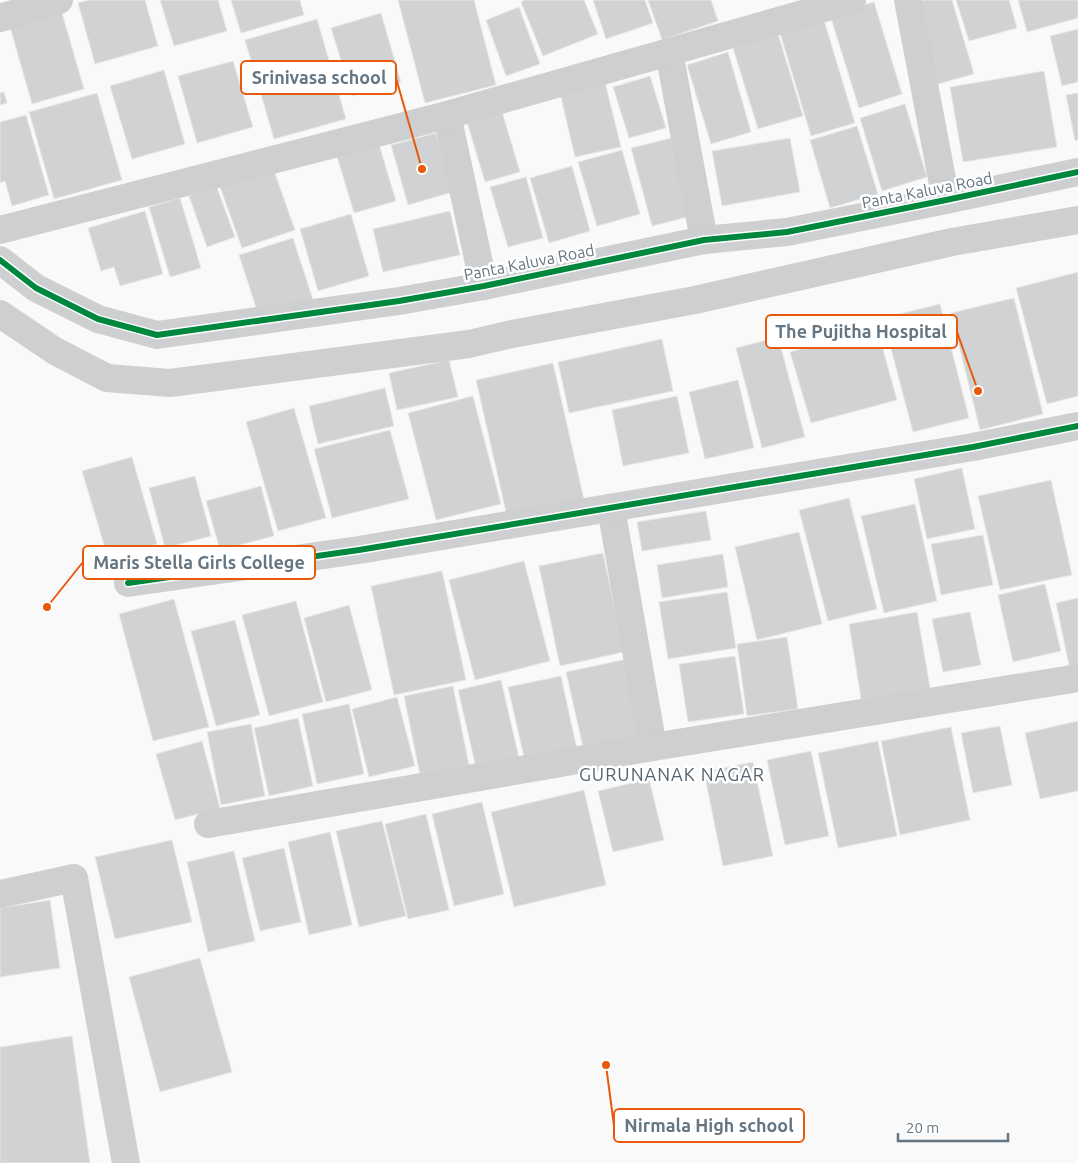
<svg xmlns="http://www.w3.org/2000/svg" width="1078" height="1163" font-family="Ubuntu,sans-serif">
<rect width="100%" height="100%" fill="#f9f9f9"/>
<g fill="#d0d2d3" stroke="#e8e8e8">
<polygon points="89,0 145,0 158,46 95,64 78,3"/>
<polygon points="160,0 218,0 227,31 174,46"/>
<polygon points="231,0 300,0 304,15 241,33"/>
<polygon points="398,0 474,0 496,85 425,103"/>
<polygon points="525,0 584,0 598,34 543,56 521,2"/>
<polygon points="593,0 645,0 653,23 606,39"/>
<polygon points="648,0 711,0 718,21 662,40"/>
<polygon points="925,0 952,0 974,74 934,85 911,4"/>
<polygon points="956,0 1009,0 1017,28 969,41"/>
<polygon points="1018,0 1078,0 1078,18 1027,32"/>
<polygon points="874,2 902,94 859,108 830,15"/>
<polygon points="519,7 540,64 506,76 486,20"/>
<polygon points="62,13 84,89 32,104 10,27"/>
<polygon points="381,13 401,82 352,96 331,28"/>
<polygon points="317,19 346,119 274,139 245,40"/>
<polygon points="824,20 855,123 811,136 780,33"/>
<polygon points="1078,29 1078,82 1062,86 1050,36"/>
<polygon points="778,34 803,116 758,129 733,48"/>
<polygon points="728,52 751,132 711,144 687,65"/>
<polygon points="233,61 253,127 197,143 178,76"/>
<polygon points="164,70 185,144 132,159 110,86"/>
<polygon points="1044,71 1057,147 963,162 950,87"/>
<polygon points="650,76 666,128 629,138 613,87"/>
<polygon points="604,78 621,147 575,157 559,89"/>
<polygon points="4,92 7,103 0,105 0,93"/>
<polygon points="97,93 122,180 54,199 29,112"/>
<polygon points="1078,93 1078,140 1075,141 1066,95"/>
<polygon points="905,104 927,177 882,191 860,118"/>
<polygon points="501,108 520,172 485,182 466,119"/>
<polygon points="26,115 49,195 12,206 5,181 0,183 0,122"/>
<polygon points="857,126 878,194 830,208 810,140"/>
<polygon points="436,133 453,192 408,205 391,145"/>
<polygon points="671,138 692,216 652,226 631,148"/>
<polygon points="790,138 800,192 722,206 712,151"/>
<polygon points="378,141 396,201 354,213 336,153"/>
<polygon points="622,150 640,214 597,226 578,162"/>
<polygon points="572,166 590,231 549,243 530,178"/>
<polygon points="273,168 295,230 242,248 220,187"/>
<polygon points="526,177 543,238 508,247 490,187"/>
<polygon points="216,185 235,237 207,247 189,196"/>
<polygon points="180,198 201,268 170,277 149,207"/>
<polygon points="145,211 163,274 120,286 114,267 101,271 88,228"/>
<polygon points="450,211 460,255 383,272 373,229"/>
<polygon points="351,214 369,276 318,291 300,229"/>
<polygon points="293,238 314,303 260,320 239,255"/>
<polygon points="1078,272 1078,396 1047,404 1016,288"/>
<polygon points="1014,298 1043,414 980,430 951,313"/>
<polygon points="940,304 969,418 913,432 883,318"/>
<polygon points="877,328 897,400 811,423 790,352"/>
<polygon points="778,337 805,437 762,448 736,348"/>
<polygon points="662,339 673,391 569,413 558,362"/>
<polygon points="449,360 458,397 397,410 389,373"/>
<polygon points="553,363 585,504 508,521 476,380"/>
<polygon points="738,380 754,448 705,459 689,392"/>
<polygon points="385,388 394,426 318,444 309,406"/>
<polygon points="473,396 501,504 436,520 408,413"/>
<polygon points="677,396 689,453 623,466 612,410"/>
<polygon points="294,408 326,518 278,531 246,422"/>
<polygon points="390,430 409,499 332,518 314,449"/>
<polygon points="132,457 157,544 108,558 82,471"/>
<polygon points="962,468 975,529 927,539 914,479"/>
<polygon points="195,476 211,536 165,548 149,488"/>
<polygon points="1051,480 1072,575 1000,590 978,496"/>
<polygon points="261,486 274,536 220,550 206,501"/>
<polygon points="849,498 877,609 828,621 799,510"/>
<polygon points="915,504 937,601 884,613 861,516"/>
<polygon points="706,511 711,540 642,551 637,522"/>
<polygon points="799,532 822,624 757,640 735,547"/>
<polygon points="983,535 993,585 941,595 931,544"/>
<polygon points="603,553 624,652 560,666 539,566"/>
<polygon points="723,554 728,587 662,598 657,565"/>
<polygon points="524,561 550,661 475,680 449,580"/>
<polygon points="442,571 466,680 394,695 371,586"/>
<polygon points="1045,584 1061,651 1013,662 998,595"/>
<polygon points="727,592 736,648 668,659 659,602"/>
<polygon points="1078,598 1078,668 1070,670 1056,603"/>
<polygon points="174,599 209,727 153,741 119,614"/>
<polygon points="296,601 323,702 269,716 242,615"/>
<polygon points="349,605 372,690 326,702 304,618"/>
<polygon points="917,612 931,693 862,705 849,624"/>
<polygon points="970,612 981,665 943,672 932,619"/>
<polygon points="235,620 260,715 216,726 191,631"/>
<polygon points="787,637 798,709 747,716 737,644"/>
<polygon points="735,656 744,714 688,722 679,664"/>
<polygon points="627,659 646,742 585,756 566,672"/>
<polygon points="561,676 578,754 526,766 508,687"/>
<polygon points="501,680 519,758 476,768 458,690"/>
<polygon points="453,686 469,765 420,775 404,696"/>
<polygon points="397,697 415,766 369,777 352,709"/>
<polygon points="349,704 364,774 317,784 302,714"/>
<polygon points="298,718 313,786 269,796 254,728"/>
<polygon points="1078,721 1078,791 1040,799 1025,733"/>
<polygon points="251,724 265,796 221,805 207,732"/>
<polygon points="1000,726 1012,785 973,793 961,733"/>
<polygon points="951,727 970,820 900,835 881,741"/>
<polygon points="202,741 220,808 175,820 156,754"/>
<polygon points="878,741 897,836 838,848 818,753"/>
<polygon points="811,751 829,836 785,845 767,760"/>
<polygon points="753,762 773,856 723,866 704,772"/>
<polygon points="649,779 664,840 613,852 598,791"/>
<polygon points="584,790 606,885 514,907 491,812"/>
<polygon points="482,802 504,894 454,906 432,814"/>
<polygon points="426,814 449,910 408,919 385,824"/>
<polygon points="382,821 406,916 359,927 336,831"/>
<polygon points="330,832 352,925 309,935 288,842"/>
<polygon points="172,840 192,922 115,939 95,857"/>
<polygon points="284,848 301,922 260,931 242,858"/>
<polygon points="234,851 255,941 208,952 187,862"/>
<polygon points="50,900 60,968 0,977 0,908"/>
<polygon points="200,958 232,1072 160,1092 129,977"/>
<polygon points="72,1036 90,1163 0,1163 0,1047"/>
</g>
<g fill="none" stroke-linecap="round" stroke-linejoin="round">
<g stroke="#cecfd0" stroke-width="28">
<polyline points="908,0 946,200"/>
<polyline points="0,18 59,0"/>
<polyline points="669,52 704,240"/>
<polyline points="447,115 484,286"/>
<polyline points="0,230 447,115 852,0"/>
<polyline points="611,508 653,747"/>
<polyline points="128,583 359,550 973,447 1078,426"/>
<polyline points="208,824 653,747 1078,678"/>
<polyline points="0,894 74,878 126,1163"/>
</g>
<g stroke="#cecfd0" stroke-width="28">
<polyline points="0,260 36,288 98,319 157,335 399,301 484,286 704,240 787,232 946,200 1078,172"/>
<polyline points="0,314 55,351 107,378 170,383 469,344 507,335 695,300 952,242 1078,220"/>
</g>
<g stroke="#fff" stroke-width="9">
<g id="cycleway">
<polyline points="0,260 36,288 98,319 157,335 399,301 484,286 704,240 787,232 946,200 1078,172"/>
<polyline points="128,583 359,550 973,447 1078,426"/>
</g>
</g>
<use href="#cycleway" stroke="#00873e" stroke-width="6"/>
</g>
<g text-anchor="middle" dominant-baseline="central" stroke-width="5" stroke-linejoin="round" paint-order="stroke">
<g font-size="16" fill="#657683" stroke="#fff">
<text transform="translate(927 190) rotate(-11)">Panta Kaluva Road</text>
<text transform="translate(529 262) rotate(-11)">Panta Kaluva Road</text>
</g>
<g font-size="18" letter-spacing="1" fill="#57646e" stroke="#fff">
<text x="672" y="774">GURUNANAK NAGAR</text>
</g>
</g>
<path fill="none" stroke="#e8590c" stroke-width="2" d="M422 169L396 78M978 391L957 332M47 607L83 562M606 1065L614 1126"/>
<g fill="#e8590c" stroke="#fff" stroke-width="2">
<circle cx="422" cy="169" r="5"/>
<circle cx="978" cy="391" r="5"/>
<circle cx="47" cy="607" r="5"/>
<circle cx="606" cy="1065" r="5"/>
</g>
<g fill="#fff" stroke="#e8590c" stroke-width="2">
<rect x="241" y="61" width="155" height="33" rx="5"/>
<rect x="766" y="315" width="191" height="33" rx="5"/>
<rect x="83" y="546" width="232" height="33" rx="5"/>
<rect x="614" y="1109" width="190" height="33" rx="5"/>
</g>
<g font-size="18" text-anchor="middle" font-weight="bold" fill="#657683">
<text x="319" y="84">Srinivasa school</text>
<text x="861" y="338">The Pujitha Hospital</text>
<text x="199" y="569">Maris Stella Girls College</text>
<text x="709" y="1132">Nirmala High school</text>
</g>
<path d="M898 1133v8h110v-8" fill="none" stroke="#657683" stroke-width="2.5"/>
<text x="906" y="1133" font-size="15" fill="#657683" stroke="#ffffff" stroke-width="4" paint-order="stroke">20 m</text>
</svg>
